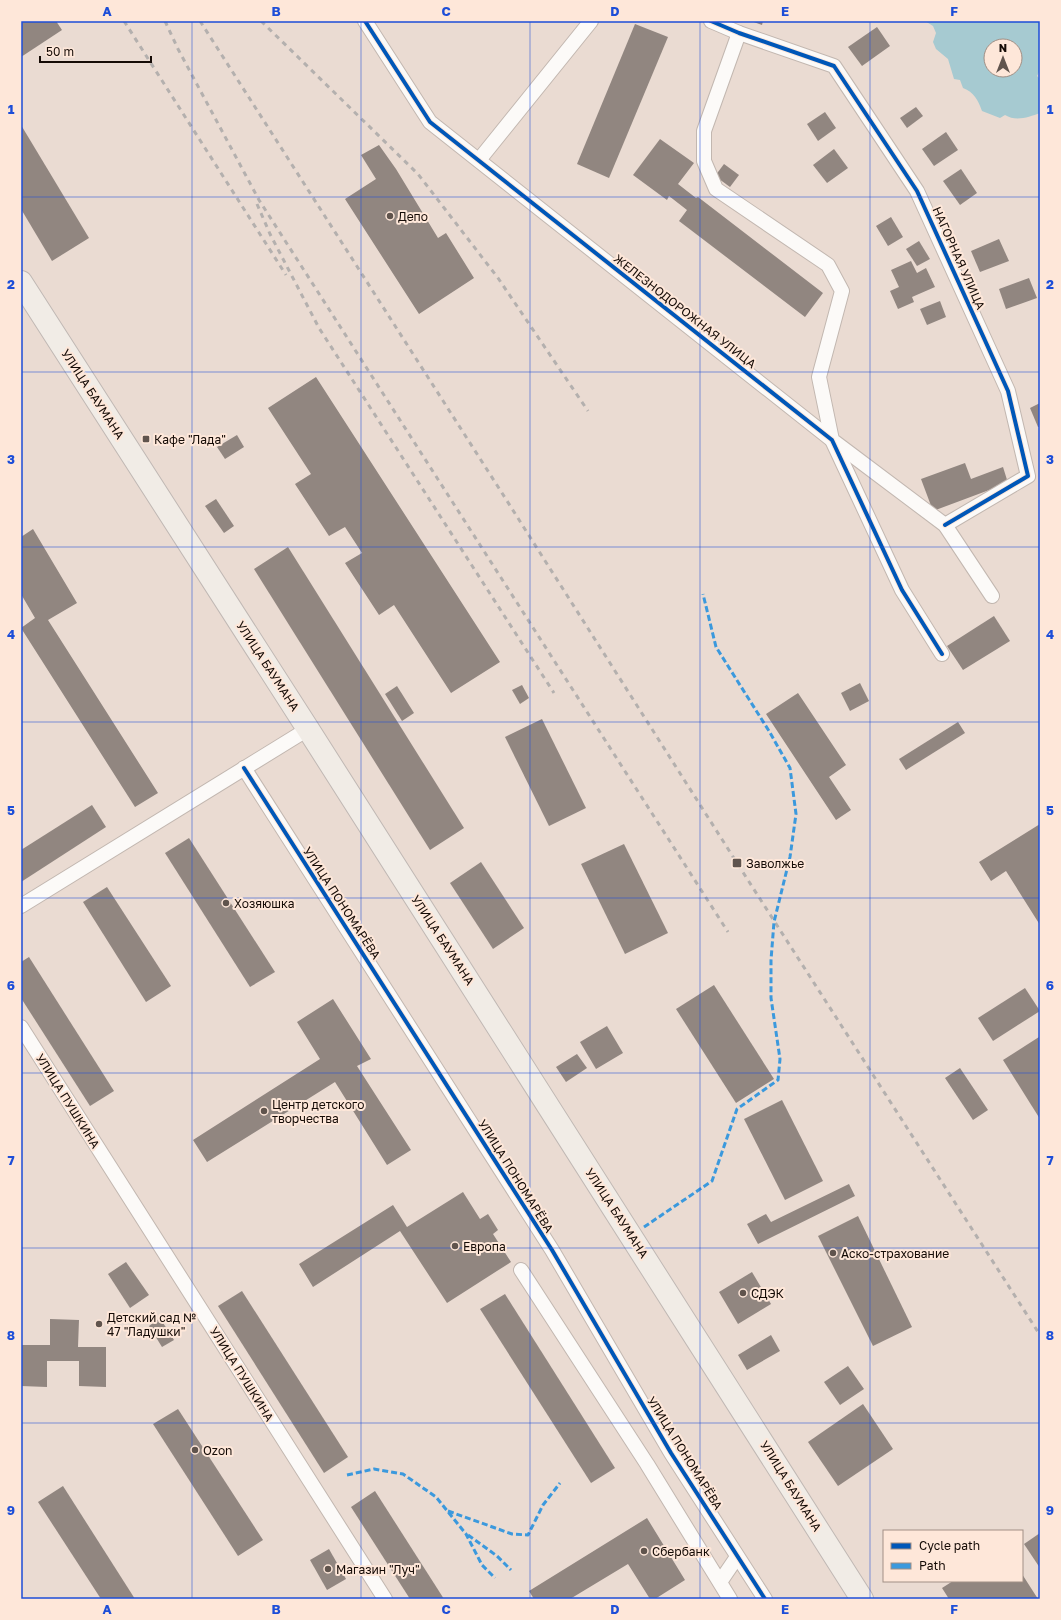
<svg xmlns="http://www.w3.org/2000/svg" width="1061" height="1620" font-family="'Golos Text',sans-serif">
<rect width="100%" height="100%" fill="#eadbd2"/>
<path fill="#a6cad1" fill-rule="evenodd" d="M 925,21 L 1040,21 L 1040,70 L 1037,76 L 1040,79 L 1040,113 C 1029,117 1016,122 1005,115 L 1000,118 L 982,111 C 978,100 974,92 963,88 L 960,80 L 954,79 L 948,59 L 936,49 L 933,42 L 936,33 L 933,26 ZM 991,46 L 1015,46 L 1015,70 L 991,70 Z"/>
<g fill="#918680">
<polygon points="21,21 56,21 62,30 21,57"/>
<polygon points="751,21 763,21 762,25"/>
<polygon points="635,24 668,37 609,178 577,164"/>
<polygon points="877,27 890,46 862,66 848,47"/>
<polygon points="916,107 923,116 907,128 900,118"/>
<polygon points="825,112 836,128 818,141 807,124"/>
<polygon points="21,125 89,238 52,261 21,209"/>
<polygon points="946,132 958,150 934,166 922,149"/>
<polygon points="660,139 694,163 678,184 696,198 698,197 823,293 805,317 679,221 687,210 669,196 667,200 633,175"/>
<polygon points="379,145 396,169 438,238 446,233 474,278 419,314 345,199 376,179 361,155"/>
<polygon points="834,149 848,168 827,183 813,165"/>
<polygon points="724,164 739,175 730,187 715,176"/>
<polygon points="961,169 977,193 960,205 943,181"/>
<polygon points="891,217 903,237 888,246 876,226"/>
<polygon points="999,239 1009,261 980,272 971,251"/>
<polygon points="919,241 930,259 917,266 906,249"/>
<polygon points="911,261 917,273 926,268 935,287 912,297 914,302 898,309 890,291 899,287 891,270"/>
<polygon points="1029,278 1037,298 1006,309 999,289"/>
<polygon points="940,301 946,317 927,325 920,309"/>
<polygon points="316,377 500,662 451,693 394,605 379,615 345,563 362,553 345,527 329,536 295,484 311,474 268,408"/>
<polygon points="1040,403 1040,427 1038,427 1030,408"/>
<polygon points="237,435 244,447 225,459 217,447"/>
<polygon points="965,463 971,479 1003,467 1008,483 933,511 921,479"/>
<polygon points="216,499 234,526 224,533 205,506"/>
<polygon points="33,529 77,603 48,620 158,793 135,807 21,628 35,618 21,594 21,537"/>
<polygon points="288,547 464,828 430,850 254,569"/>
<polygon points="994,616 1010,641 963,670 947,646"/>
<polygon points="860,683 869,701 850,711 841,693"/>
<polygon points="522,685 529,698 520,704 512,690"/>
<polygon points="397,686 414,713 402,721 385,694"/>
<polygon points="798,693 846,765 829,777 851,810 836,820 766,714"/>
<polygon points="542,719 586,808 549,826 505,737"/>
<polygon points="958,722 965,733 906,770 899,759"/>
<polygon points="92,805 106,827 21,882 21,850"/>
<polygon points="1040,824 1040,925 1006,871 991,881 979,862"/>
<polygon points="189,838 275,972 250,987 165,853"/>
<polygon points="624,844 668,933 625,954 581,864"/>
<polygon points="481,862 524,928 493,949 450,883"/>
<polygon points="107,887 171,986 146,1002 83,902"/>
<polygon points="29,957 114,1091 90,1106 21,998 21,962"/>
<polygon points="714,985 774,1079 736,1103 676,1009"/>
<polygon points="1025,988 1040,1011 993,1041 978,1018"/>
<polygon points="333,999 371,1059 357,1066 411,1150 387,1165 335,1082 207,1162 193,1140 320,1059 297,1022"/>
<polygon points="607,1026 623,1053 596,1069 580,1042"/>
<polygon points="1039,1037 1040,1039 1040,1119 1003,1060"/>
<polygon points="577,1054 587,1068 566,1082 556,1067"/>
<polygon points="960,1068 988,1110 973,1120 945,1078"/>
<polygon points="782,1100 823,1181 785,1200 744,1119"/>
<polygon points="849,1184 855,1196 758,1244 747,1224 766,1214 771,1222"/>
<polygon points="463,1192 480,1219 488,1214 498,1230 493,1234 511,1262 447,1303 400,1231 313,1287 299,1264 393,1205 407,1227"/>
<polygon points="858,1216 912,1327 873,1346 818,1236"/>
<polygon points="126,1262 149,1295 130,1308 108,1274"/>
<polygon points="752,1272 771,1304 738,1324 719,1292"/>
<polygon points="242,1291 348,1457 324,1473 218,1306"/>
<polygon points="505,1294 615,1468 591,1483 480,1309"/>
<polygon points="160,1318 174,1340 162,1347 149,1326"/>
<polygon points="50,1319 79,1320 78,1347 106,1347 106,1387 79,1386 79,1361 47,1361 47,1387 21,1386 21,1345 50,1345"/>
<polygon points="771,1335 780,1351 747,1370 738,1355"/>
<polygon points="848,1366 864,1389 840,1405 824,1382"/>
<polygon points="863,1404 893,1449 838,1486 808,1442"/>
<polygon points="178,1409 263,1540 238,1556 153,1424"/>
<polygon points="63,1486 135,1599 101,1599 38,1502"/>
<polygon points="375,1491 444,1599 410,1599 351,1507"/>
<polygon points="647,1518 685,1580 655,1599 650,1599 628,1564 570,1599 534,1599 529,1591"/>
<polygon points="1040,1533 1040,1568 1024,1544"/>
<polygon points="329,1549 346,1579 327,1590 310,1560"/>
<polygon points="1022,1574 1038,1599 949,1599 942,1588 953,1581 1022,1581"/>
</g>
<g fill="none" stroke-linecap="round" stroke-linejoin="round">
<g stroke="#c2b7b0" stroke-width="16">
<g id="street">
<polyline points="365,21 430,122 832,440 902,590 942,654"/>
<polyline points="711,21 739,33 834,66 917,191 1008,391 1028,476 945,525"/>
<polyline points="739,33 704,131 704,161 716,189 828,265 842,291 819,377 832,440 945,525 992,596"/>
<polyline points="479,160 591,21"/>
<polyline points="244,768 552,1250 671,1453 765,1599"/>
<polyline points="21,906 308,729"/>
<polyline points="21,1027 385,1599"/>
<polyline points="521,1270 647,1464 730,1599"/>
<polyline points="720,1582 737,1557"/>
</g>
</g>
<g stroke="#c0b8b4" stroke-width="24">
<polyline id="primary" points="21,282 308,729 862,1599"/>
</g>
<use href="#street" stroke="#fcfaf8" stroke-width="14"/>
<use href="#primary" stroke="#f1ece6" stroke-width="22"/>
<g stroke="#b4b0ae" stroke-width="3" stroke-dasharray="5 5" stroke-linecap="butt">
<polyline points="124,21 286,275"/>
<polyline points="165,21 178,49 259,200 728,932"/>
<polyline points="200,21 502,493 737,863 1040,1335"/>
<polyline points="261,21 418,174 498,278 588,411"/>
<polyline points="257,204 270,234 319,328 554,693"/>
</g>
<g stroke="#3b99dd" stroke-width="3" stroke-dasharray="6 3" stroke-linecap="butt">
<polyline points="644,1227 712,1181 737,1109 778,1080 780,1059 771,998 771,960 774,922 790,857 796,814 790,768 769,731 716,647 703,594"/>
<polyline points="347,1475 374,1469 403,1474 436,1497 466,1534 482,1565 495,1578"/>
<polyline points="448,1511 512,1534 528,1535 543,1505 560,1483"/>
<polyline points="468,1535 497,1556 511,1570"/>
</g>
<g stroke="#fee7d9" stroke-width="6">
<g id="cycleway">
<polyline points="365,21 430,122 832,440 902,590 942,654"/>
<polyline points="711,21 739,33 834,66 917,191 1008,391 1028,476 945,525"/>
<polyline points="244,768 552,1250 671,1453 765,1599"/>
</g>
</g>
<use href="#cycleway" stroke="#0057b8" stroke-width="4"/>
</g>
<path fill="none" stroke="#1d4ed8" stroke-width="1" stroke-opacity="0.55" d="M 192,21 L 192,1599M 361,21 L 361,1599M 530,21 L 530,1599M 700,21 L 700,1599M 870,21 L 870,1599M 21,197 L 1040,197M 21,372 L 1040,372M 21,547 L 1040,547M 21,722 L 1040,722M 21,898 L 1040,898M 21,1073 L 1040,1073M 21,1248 L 1040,1248M 21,1423 L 1040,1423"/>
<g fill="#60544d" stroke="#fee7d9" stroke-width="1.5">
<circle cx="390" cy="216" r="4"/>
<rect x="142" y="435" width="8" height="8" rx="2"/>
<rect x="732" y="858" width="10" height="10" rx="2"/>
<circle cx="226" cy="903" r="4"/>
<circle cx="264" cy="1111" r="4"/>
<circle cx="455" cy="1246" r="4"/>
<circle cx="833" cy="1253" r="4"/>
<circle cx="743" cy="1293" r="4"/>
<circle cx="99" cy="1324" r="4"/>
<circle cx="195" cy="1450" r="4"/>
<circle cx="644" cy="1551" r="4"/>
<circle cx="328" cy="1569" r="4"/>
</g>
<g text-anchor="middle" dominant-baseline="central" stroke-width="4" stroke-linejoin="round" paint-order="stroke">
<g font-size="12" fill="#150b06" stroke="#fee7d9" text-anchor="start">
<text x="398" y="216">Депо</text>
<text x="154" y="439">Кафе "Лада"</text>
<text x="746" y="863">Заволжье</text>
<text x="234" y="903">Хозяюшка</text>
<text x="272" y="1104">Центр детского<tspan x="272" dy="14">творчества</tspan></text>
<text x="463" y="1246">Европа</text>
<text x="841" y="1253">Аско-страхование</text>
<text x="751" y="1293">СДЭК</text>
<text x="107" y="1317">Детский сад №<tspan x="107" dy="14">47 "Ладушки"</tspan></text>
<text x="203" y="1450">Ozon</text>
<text x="652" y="1551">Сбербанк</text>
<text x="336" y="1569">Магазин "Луч"</text>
</g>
<g font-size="12" fill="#150b06" stroke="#fee7d9">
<text transform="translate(959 258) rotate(66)">НАГОРНАЯ УЛИЦА</text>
<text transform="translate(685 311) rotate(38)">ЖЕЛЕЗНОДОРОЖНАЯ УЛИЦА</text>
<text transform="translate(93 394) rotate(57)">УЛИЦА БАУМАНА</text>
<text transform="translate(268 666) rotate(57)">УЛИЦА БАУМАНА</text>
<text transform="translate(342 903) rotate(57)">УЛИЦА ПОНОМАРЁВА</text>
<text transform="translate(443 940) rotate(57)">УЛИЦА БАУМАНА</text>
<text transform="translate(68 1101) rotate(58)">УЛИЦА ПУШКИНА</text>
<text transform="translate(516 1176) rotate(58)">УЛИЦА ПОНОМАРЁВА</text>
<text transform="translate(617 1213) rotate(57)">УЛИЦА БАУМАНА</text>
<text transform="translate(242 1374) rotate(58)">УЛИЦА ПУШКИНА</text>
<text transform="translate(685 1453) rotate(58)">УЛИЦА ПОНОМАРЁВА</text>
<text transform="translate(791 1486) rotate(58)">УЛИЦА БАУМАНА</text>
</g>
</g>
<rect width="1061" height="1620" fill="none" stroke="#fee7d9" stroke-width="44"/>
<rect x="883" y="1530" width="140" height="52" fill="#fee7d9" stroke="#a18f85"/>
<rect x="891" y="1543" width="20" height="6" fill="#0057b8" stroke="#a18f85"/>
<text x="919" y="1550" font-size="12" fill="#150b06">Cycle path</text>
<rect x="891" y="1563" width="20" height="6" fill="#3b99dd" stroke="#a18f85"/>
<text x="919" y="1570" font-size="12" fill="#150b06">Path</text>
<g transform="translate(1003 58)"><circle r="19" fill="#fee7d9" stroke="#a18f85"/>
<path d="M0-3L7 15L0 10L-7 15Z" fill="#60544d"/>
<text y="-6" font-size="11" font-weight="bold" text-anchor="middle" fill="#150b06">N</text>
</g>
<path d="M40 56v6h111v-6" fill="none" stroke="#150b06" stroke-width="2"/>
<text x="46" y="56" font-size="12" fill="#150b06" stroke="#fee7d9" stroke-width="3" paint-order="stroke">50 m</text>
<rect x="22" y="22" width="1017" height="1576" fill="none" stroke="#1d4ed8" stroke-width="1.5"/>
<g font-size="13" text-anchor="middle" font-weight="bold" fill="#1d4ed8">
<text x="107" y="16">A</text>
<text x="276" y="16">B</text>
<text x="446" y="16">C</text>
<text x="615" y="16">D</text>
<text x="785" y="16">E</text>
<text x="954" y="16">F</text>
<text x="11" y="114">1</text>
<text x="1050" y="114">1</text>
<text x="11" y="289">2</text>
<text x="1050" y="289">2</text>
<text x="11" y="464">3</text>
<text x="1050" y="464">3</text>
<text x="11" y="639">4</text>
<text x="1050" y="639">4</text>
<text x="11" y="815">5</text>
<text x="1050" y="815">5</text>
<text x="11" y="990">6</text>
<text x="1050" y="990">6</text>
<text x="11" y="1165">7</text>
<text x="1050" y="1165">7</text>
<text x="11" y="1340">8</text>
<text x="1050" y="1340">8</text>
<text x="11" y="1515">9</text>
<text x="1050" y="1515">9</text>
<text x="107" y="1614">A</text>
<text x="276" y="1614">B</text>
<text x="446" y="1614">C</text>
<text x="615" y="1614">D</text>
<text x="785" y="1614">E</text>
<text x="954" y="1614">F</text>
</g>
</svg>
